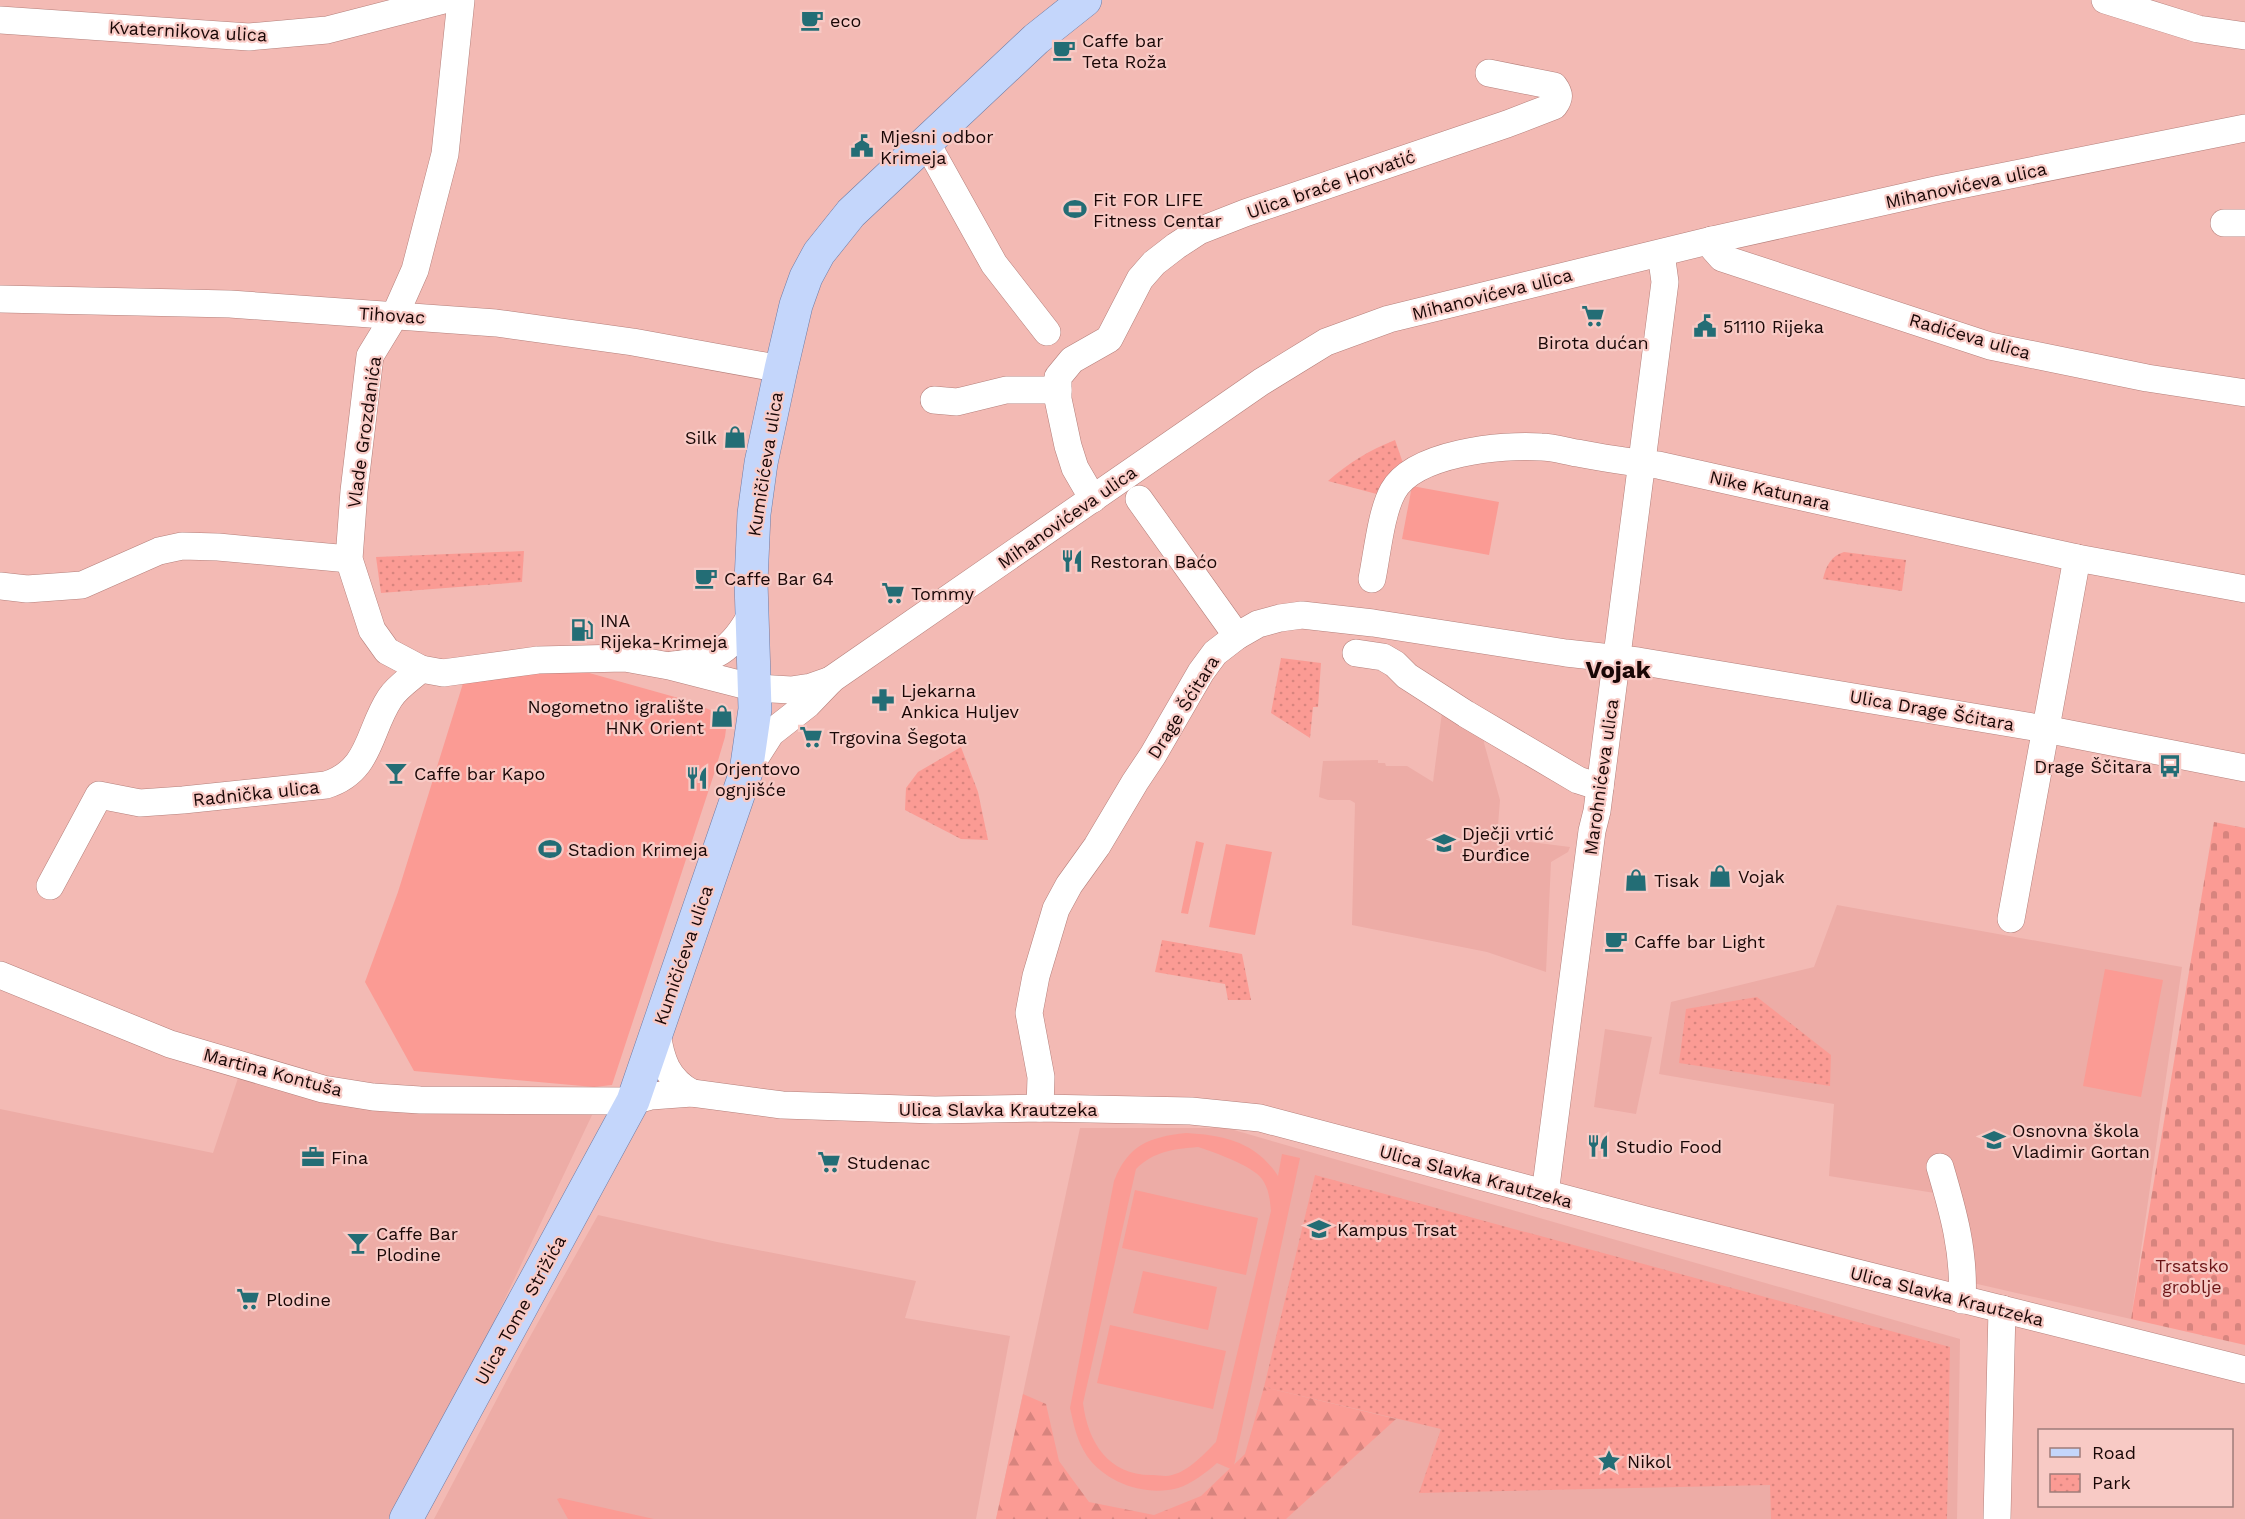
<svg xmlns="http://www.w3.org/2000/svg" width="2245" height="1519" font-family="'Work Sans',sans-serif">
<defs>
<pattern id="forest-firs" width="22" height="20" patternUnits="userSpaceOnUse" patternTransform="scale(1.5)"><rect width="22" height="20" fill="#fb9b94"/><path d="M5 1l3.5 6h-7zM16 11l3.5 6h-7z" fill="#d7847e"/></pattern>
<pattern id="cemetery-stones" width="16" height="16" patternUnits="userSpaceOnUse" patternTransform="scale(1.5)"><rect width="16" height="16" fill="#fb9b94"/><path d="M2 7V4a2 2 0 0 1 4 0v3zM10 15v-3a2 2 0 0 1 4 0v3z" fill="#d7847e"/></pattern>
<pattern id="park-dots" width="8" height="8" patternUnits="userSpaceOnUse" patternTransform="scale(1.5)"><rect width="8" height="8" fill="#fb9b94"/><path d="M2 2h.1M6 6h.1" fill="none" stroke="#d7847e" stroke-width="1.8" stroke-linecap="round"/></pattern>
</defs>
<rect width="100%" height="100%" fill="#f3bab4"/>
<g fill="#edaca6">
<polygon points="1443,705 1485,736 1484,743 1500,800 1497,838 1570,847 1568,852 1551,862 1546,972 1487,952 1352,925 1355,803 1350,800 1328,800 1319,797 1323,761 1378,760 1378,763 1385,763 1386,766 1407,766 1433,782"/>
<polygon points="1837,905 2182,967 2131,1319 1973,1283 1947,1195 1829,1176 1834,1104 1659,1074 1671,1002 1814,967"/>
<polygon points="1605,1029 1652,1037 1636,1114 1594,1107"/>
<polygon points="240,1072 593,1113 483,1345 393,1519 0,1519 0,1109 213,1153"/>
<polygon points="1080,1128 1227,1128 1960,1339 1957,1519 996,1519"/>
<polygon points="598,1215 717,1242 916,1281 905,1318 1010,1336 976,1519 434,1519 522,1351"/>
</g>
<g fill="#fb9b94" fill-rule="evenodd">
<polygon points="1412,486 1499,502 1489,555 1402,539"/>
<polygon points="575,669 682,699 721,714 727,721 725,737 714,774 612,1085 594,1087 414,1071 365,982 398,892 465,677"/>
<polygon points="1196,841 1204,843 1188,914 1181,913"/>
<polygon points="1226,844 1272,852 1255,935 1209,927"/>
<polygon points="2105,969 2163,980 2141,1097 2083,1086"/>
<path d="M 1186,1133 C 1224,1135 1256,1142 1278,1176 L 1282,1154 L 1300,1158 L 1233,1470 L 1217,1463 C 1207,1472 1191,1484 1178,1488 C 1146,1497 1106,1483 1087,1456 C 1077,1441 1074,1426 1070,1408 L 1114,1181 C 1128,1145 1149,1137 1186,1133 ZM 1198,1147 C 1214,1152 1253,1166 1262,1179 C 1269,1189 1270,1200 1271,1211 L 1216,1442 C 1204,1454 1189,1471 1172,1475 C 1166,1477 1159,1475 1153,1475 C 1109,1476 1088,1443 1083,1403 L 1136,1169 C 1154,1151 1174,1149 1198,1147 Z"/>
<polygon points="1135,1190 1258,1218 1246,1275 1122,1248"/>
<polygon points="1143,1271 1217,1287 1208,1330 1133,1313"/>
<polygon points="1110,1325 1226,1351 1213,1409 1097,1383"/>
<polygon points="560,1498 654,1519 568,1519 557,1499"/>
</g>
<polygon fill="url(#forest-firs)" points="1264,1387 1396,1419 1286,1519 996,1519 1023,1394 1046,1404 1059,1461 1089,1502 1154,1515 1201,1496 1245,1454"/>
<polygon fill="url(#cemetery-stones)" points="2214,822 2245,828 2245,1345 2131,1319"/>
<g fill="url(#park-dots)">
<path d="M 1395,440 L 1406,472 L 1384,496 L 1328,481 C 1348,463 1370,450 1395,440 Z"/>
<polygon points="524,551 522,582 381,593 376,557"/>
<path d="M 1844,552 L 1906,560 L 1902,591 L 1823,579 C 1826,566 1831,556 1844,552 Z"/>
<polygon points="1281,658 1321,663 1318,707 1313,707 1310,738 1271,713"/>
<polygon points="961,747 978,792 988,840 961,839 905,810 906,788 918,772"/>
<polygon points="1162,940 1242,954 1251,1000 1228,1000 1225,984 1155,972"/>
<polygon points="1757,997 1831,1055 1830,1086 1679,1063 1686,1009"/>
<polygon points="1315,1175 1950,1347 1947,1519 1771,1519 1770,1485 1419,1493 1441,1429 1264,1387"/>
</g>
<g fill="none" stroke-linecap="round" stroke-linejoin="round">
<g stroke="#b47f7a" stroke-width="28">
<g id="minor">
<polyline points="461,0 445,154 415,270 395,315 370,356 354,491 349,559 372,630 387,651 421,669 443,673 538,660 625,658 669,666 755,688 791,690 811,687 831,680"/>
<polyline points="2105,0 2198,29 2245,36"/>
<polyline points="0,20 249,37 327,30 444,0"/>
<polyline points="926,142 994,264 1047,332"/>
<polyline points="2224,223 2245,223"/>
<polyline points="1712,240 1714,249 1722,258 1990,346 2147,378 2245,393"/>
<polyline points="0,299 230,304 496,323 633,342 781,369"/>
<polyline points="934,400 957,402 1006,390 1058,390"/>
<path d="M 1093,499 L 1075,468 L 1068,446 L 1058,399 L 1058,377 L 1072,360 L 1109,339 L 1140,279 L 1154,263 L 1176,246 L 1199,231 L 1245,213 L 1507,124 L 1554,106 C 1560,98 1560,94 1554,86 L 1489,73"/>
<polyline points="1139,499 1237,636"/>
<path d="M 1372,579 C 1377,555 1381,512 1393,491 C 1414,453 1502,444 1541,447 C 1553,447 1565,451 1577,453 C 1604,458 1630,463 1658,465 L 2077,558 L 2245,589"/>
<polyline points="0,586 27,589 82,585 159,551 182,546 218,547 349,559"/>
<polyline points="1356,653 1383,657 1395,664 1407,676 1466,714 1578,780 1600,787"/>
<path d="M 673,665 C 715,660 732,651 752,613"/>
<polyline points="748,769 771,733 808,704 832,679 1261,382 1326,342 1389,319 1712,240 1940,189 2245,128"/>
<path d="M 50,886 L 99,795 L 140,803 L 183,800 L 326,785 C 371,771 368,731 390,698 C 397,687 411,678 421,669"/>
<polyline points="2011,919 2077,558"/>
<polyline points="0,975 170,1044 323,1089 373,1097 420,1100 633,1101 651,1096 692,1093 782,1105 935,1110 1040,1108 1191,1111 1260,1118 1646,1220 2245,1370"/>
<path d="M 657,1033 C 661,1060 667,1079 692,1093"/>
<polyline points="1040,1108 1041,1077 1029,1013 1036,976 1056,909 1069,885 1097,846 1135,782 1153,755 1201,672 1215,653 1237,636 1258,624 1280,618 1302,615 1373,623 1566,653 1638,661 2045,729 2245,768"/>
<path d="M 1940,1167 C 1953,1211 1965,1253 1962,1300"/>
<polyline points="1545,1194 1592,831 1597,811 1665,282 1661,253"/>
<polyline points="1997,1519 2002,1309"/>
</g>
</g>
<g stroke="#6f7ca4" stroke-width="34">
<polyline id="major" points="406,1519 633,1101 746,772 755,709 751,582 754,514 761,463 781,369 796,305 806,277 819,253 851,213 1036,39 1085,0"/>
</g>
<use href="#minor" stroke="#fff" stroke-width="27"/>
<use href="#major" stroke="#c4d6fb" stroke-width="33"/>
</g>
<defs>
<g id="cafe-bare" transform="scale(1.8)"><path d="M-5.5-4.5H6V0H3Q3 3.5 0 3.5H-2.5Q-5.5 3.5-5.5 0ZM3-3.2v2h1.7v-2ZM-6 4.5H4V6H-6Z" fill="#236d75" stroke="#f8cac5" stroke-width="2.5" paint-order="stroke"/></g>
<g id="civic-bare" transform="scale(1.8)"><path d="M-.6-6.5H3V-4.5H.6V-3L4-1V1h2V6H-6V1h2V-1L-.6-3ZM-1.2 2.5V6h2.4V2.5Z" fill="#236d75" stroke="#f8cac5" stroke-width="2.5" paint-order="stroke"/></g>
<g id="stadium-bare" transform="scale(1.8)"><path d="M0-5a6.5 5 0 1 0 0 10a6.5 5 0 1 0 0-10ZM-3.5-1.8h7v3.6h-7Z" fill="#236d75" stroke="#f8cac5" stroke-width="2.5" paint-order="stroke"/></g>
<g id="supermarket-bare" transform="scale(1.8)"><path d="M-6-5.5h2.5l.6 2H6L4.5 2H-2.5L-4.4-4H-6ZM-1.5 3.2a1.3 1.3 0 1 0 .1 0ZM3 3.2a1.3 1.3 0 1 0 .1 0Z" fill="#236d75" stroke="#f8cac5" stroke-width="2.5" paint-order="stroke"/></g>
<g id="shop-bare" transform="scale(1.8)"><path d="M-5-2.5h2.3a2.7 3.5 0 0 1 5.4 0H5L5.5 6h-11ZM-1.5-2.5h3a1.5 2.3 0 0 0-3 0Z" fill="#236d75" stroke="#f8cac5" stroke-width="2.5" paint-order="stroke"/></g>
<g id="restaurant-bare" transform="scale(1.8)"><path d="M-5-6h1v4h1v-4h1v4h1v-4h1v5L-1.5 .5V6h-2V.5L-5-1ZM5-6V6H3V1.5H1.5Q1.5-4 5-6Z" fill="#236d75" stroke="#f8cac5" stroke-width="2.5" paint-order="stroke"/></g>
<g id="fuel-bare" transform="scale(1.8)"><path d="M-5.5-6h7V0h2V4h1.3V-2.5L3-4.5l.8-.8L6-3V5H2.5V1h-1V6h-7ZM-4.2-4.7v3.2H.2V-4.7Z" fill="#236d75" stroke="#f8cac5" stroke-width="2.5" paint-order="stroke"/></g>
<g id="pharmacy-bare" transform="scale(1.8)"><path d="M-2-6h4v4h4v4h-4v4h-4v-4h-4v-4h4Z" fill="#236d75" stroke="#f8cac5" stroke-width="2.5" paint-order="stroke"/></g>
<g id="bus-bare" transform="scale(1.8)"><path d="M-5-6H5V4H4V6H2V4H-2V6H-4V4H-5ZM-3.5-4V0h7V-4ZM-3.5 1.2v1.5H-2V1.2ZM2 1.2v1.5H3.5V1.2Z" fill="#236d75" stroke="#f8cac5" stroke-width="2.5" paint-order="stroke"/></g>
<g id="bar-bare" transform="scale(1.8)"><path d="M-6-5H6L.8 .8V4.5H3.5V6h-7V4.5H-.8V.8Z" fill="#236d75" stroke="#f8cac5" stroke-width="2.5" paint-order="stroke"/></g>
<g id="school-bare" transform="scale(1.8)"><path d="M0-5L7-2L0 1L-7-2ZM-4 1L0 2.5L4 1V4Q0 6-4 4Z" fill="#236d75" stroke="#f8cac5" stroke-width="2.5" paint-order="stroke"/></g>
<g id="office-bare" transform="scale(1.8)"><path d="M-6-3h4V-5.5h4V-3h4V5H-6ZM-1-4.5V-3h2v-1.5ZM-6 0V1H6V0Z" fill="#236d75" stroke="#f8cac5" stroke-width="2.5" paint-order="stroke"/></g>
<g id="university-bare" transform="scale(1.8)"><path d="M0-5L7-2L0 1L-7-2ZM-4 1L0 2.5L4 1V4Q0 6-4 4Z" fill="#236d75" stroke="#f8cac5" stroke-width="2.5" paint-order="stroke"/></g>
<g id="sight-bare" transform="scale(1.8)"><path d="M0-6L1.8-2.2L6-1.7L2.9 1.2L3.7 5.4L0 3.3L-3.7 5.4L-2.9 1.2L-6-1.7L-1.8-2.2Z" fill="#236d75" stroke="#f8cac5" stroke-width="2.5" paint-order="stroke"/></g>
</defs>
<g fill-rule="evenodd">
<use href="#cafe-bare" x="812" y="20"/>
<use href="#cafe-bare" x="1064" y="50"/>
<use href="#civic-bare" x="862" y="146"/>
<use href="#stadium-bare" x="1075" y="209"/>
<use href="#supermarket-bare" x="1593" y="316"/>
<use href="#civic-bare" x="1705" y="326"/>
<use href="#shop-bare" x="735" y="437"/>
<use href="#restaurant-bare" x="1072" y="561"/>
<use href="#cafe-bare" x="706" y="578"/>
<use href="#supermarket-bare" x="893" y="593"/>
<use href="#fuel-bare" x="582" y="630"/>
<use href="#pharmacy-bare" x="883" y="700"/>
<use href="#shop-bare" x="722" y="716"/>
<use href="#supermarket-bare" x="811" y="737"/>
<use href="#bus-bare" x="2170" y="766"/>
<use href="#bar-bare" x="396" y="773"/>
<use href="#restaurant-bare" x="697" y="778"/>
<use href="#school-bare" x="1444" y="843"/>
<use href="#stadium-bare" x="550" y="849"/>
<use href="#shop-bare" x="1720" y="876"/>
<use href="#shop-bare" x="1636" y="880"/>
<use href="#cafe-bare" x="1616" y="941"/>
<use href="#school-bare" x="1994" y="1140"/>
<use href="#restaurant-bare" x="1598" y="1146"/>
<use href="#office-bare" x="313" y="1157"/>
<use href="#supermarket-bare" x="829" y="1162"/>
<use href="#university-bare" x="1319" y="1229"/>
<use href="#bar-bare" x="358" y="1243"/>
<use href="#supermarket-bare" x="248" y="1299"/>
<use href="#sight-bare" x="1609" y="1461"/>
</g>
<g text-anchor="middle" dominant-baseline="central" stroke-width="4.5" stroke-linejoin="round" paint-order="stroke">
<g font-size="18" fill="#190706" stroke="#f8cac5" text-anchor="start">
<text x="830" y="20">eco</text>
<text x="1082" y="40">Caffe bar<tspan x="1082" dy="21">Teta Roža</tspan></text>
<text x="880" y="136">Mjesni odbor<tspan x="880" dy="21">Krimeja</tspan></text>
<text x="1093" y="199">Fit FOR LIFE<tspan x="1093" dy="21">Fitness Centar</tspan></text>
<text x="1723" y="326">51110 Rijeka</text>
<text x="1593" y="342" text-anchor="middle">Birota dućan</text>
<text x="717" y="437" text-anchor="end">Silk</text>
<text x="1090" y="561">Restoran Baćo</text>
<text x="724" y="578">Caffe Bar 64</text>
<text x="911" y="593">Tommy</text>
<text x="600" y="620">INA<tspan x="600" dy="21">Rijeka-Krimeja</tspan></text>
<text x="901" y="690">Ljekarna<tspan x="901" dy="21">Ankica Huljev</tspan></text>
<text x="704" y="706" text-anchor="end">Nogometno igralište<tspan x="704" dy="21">HNK Orient</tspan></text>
<text x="829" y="737">Trgovina Šegota</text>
<text x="2152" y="766" text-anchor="end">Drage Ščitara</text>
<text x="715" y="768">Orjentovo<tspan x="715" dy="21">ognjišće</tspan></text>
<text x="414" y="773">Caffe bar Kapo</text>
<text x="1462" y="833">Dječji vrtić<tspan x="1462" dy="21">Đurđice</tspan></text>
<text x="568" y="849">Stadion Krimeja</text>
<text x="1738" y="876">Vojak</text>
<text x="1654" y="880">Tisak</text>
<text x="1634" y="941">Caffe bar Light</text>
<text x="2012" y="1130">Osnovna škola<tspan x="2012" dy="21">Vladimir Gortan</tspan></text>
<text x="1616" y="1146">Studio Food</text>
<text x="331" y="1157">Fina</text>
<text x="847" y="1162">Studenac</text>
<text x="1337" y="1229">Kampus Trsat</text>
<text x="376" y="1233">Caffe Bar<tspan x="376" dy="21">Plodine</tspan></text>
<text x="266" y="1299">Plodine</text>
<text x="1627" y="1461">Nikol</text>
</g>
<g font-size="18" fill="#190706" stroke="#f8cac5">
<text transform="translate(188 31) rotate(3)">Kvaternikova ulica</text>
<text transform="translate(1331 184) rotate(-19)">Ulica braće Horvatić</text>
<text transform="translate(1966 185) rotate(-12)">Mihanovićeva ulica</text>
<text transform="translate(1492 294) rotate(-14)">Mihanovićeva ulica</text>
<text transform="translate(392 315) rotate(4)">Tihovac</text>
<text transform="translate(1970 336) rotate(16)">Radićeva ulica</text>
<text transform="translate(364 432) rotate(-82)">Vlade Grozdanića</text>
<text transform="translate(765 464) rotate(-81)">Kumičićeva ulica</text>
<text transform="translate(1770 490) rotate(13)">Nike Katunara</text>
<text transform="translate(1067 517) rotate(-35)">Mihanovićeva ulica</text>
<text transform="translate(1183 707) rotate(-58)">Drage Šćitara</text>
<text transform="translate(1932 710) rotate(10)">Ulica Drage Šćitara</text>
<text transform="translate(1601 777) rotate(-82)">Marohnićeva ulica</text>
<text transform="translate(256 793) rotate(-6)">Radnička ulica</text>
<text transform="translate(683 955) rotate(-71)">Kumičićeva ulica</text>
<text transform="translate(273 1072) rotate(15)">Martina Kontuša</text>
<text x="998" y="1109">Ulica Slavka Krautzeka</text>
<text transform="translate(1476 1176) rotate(15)">Ulica Slavka Krautzeka</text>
<text transform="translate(1947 1296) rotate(14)">Ulica Slavka Krautzeka</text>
<text transform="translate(520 1310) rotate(-61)">Ulica Tome Strižića</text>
</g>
<g font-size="18" fill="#6c1517" stroke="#f8cac5">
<text x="2192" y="1265">Trsatsko<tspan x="2192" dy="21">groblje</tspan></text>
</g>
<g font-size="24" font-weight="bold" fill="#190706" stroke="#f8cac5">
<text x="1618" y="670">Vojak</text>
</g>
</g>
<rect x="2038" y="1429" width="195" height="78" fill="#f8cac5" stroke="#9f7c79" stroke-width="1.5"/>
<rect x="2050" y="1448" width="30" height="9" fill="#c4d6fb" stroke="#9f7c79" stroke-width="1.5"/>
<text x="2092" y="1459" font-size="18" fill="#190706">Road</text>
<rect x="2050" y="1474" width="30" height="18" fill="url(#park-dots)" stroke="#9f7c79" stroke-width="1.5"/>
<text x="2092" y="1489" font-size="18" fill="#190706">Park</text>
</svg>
